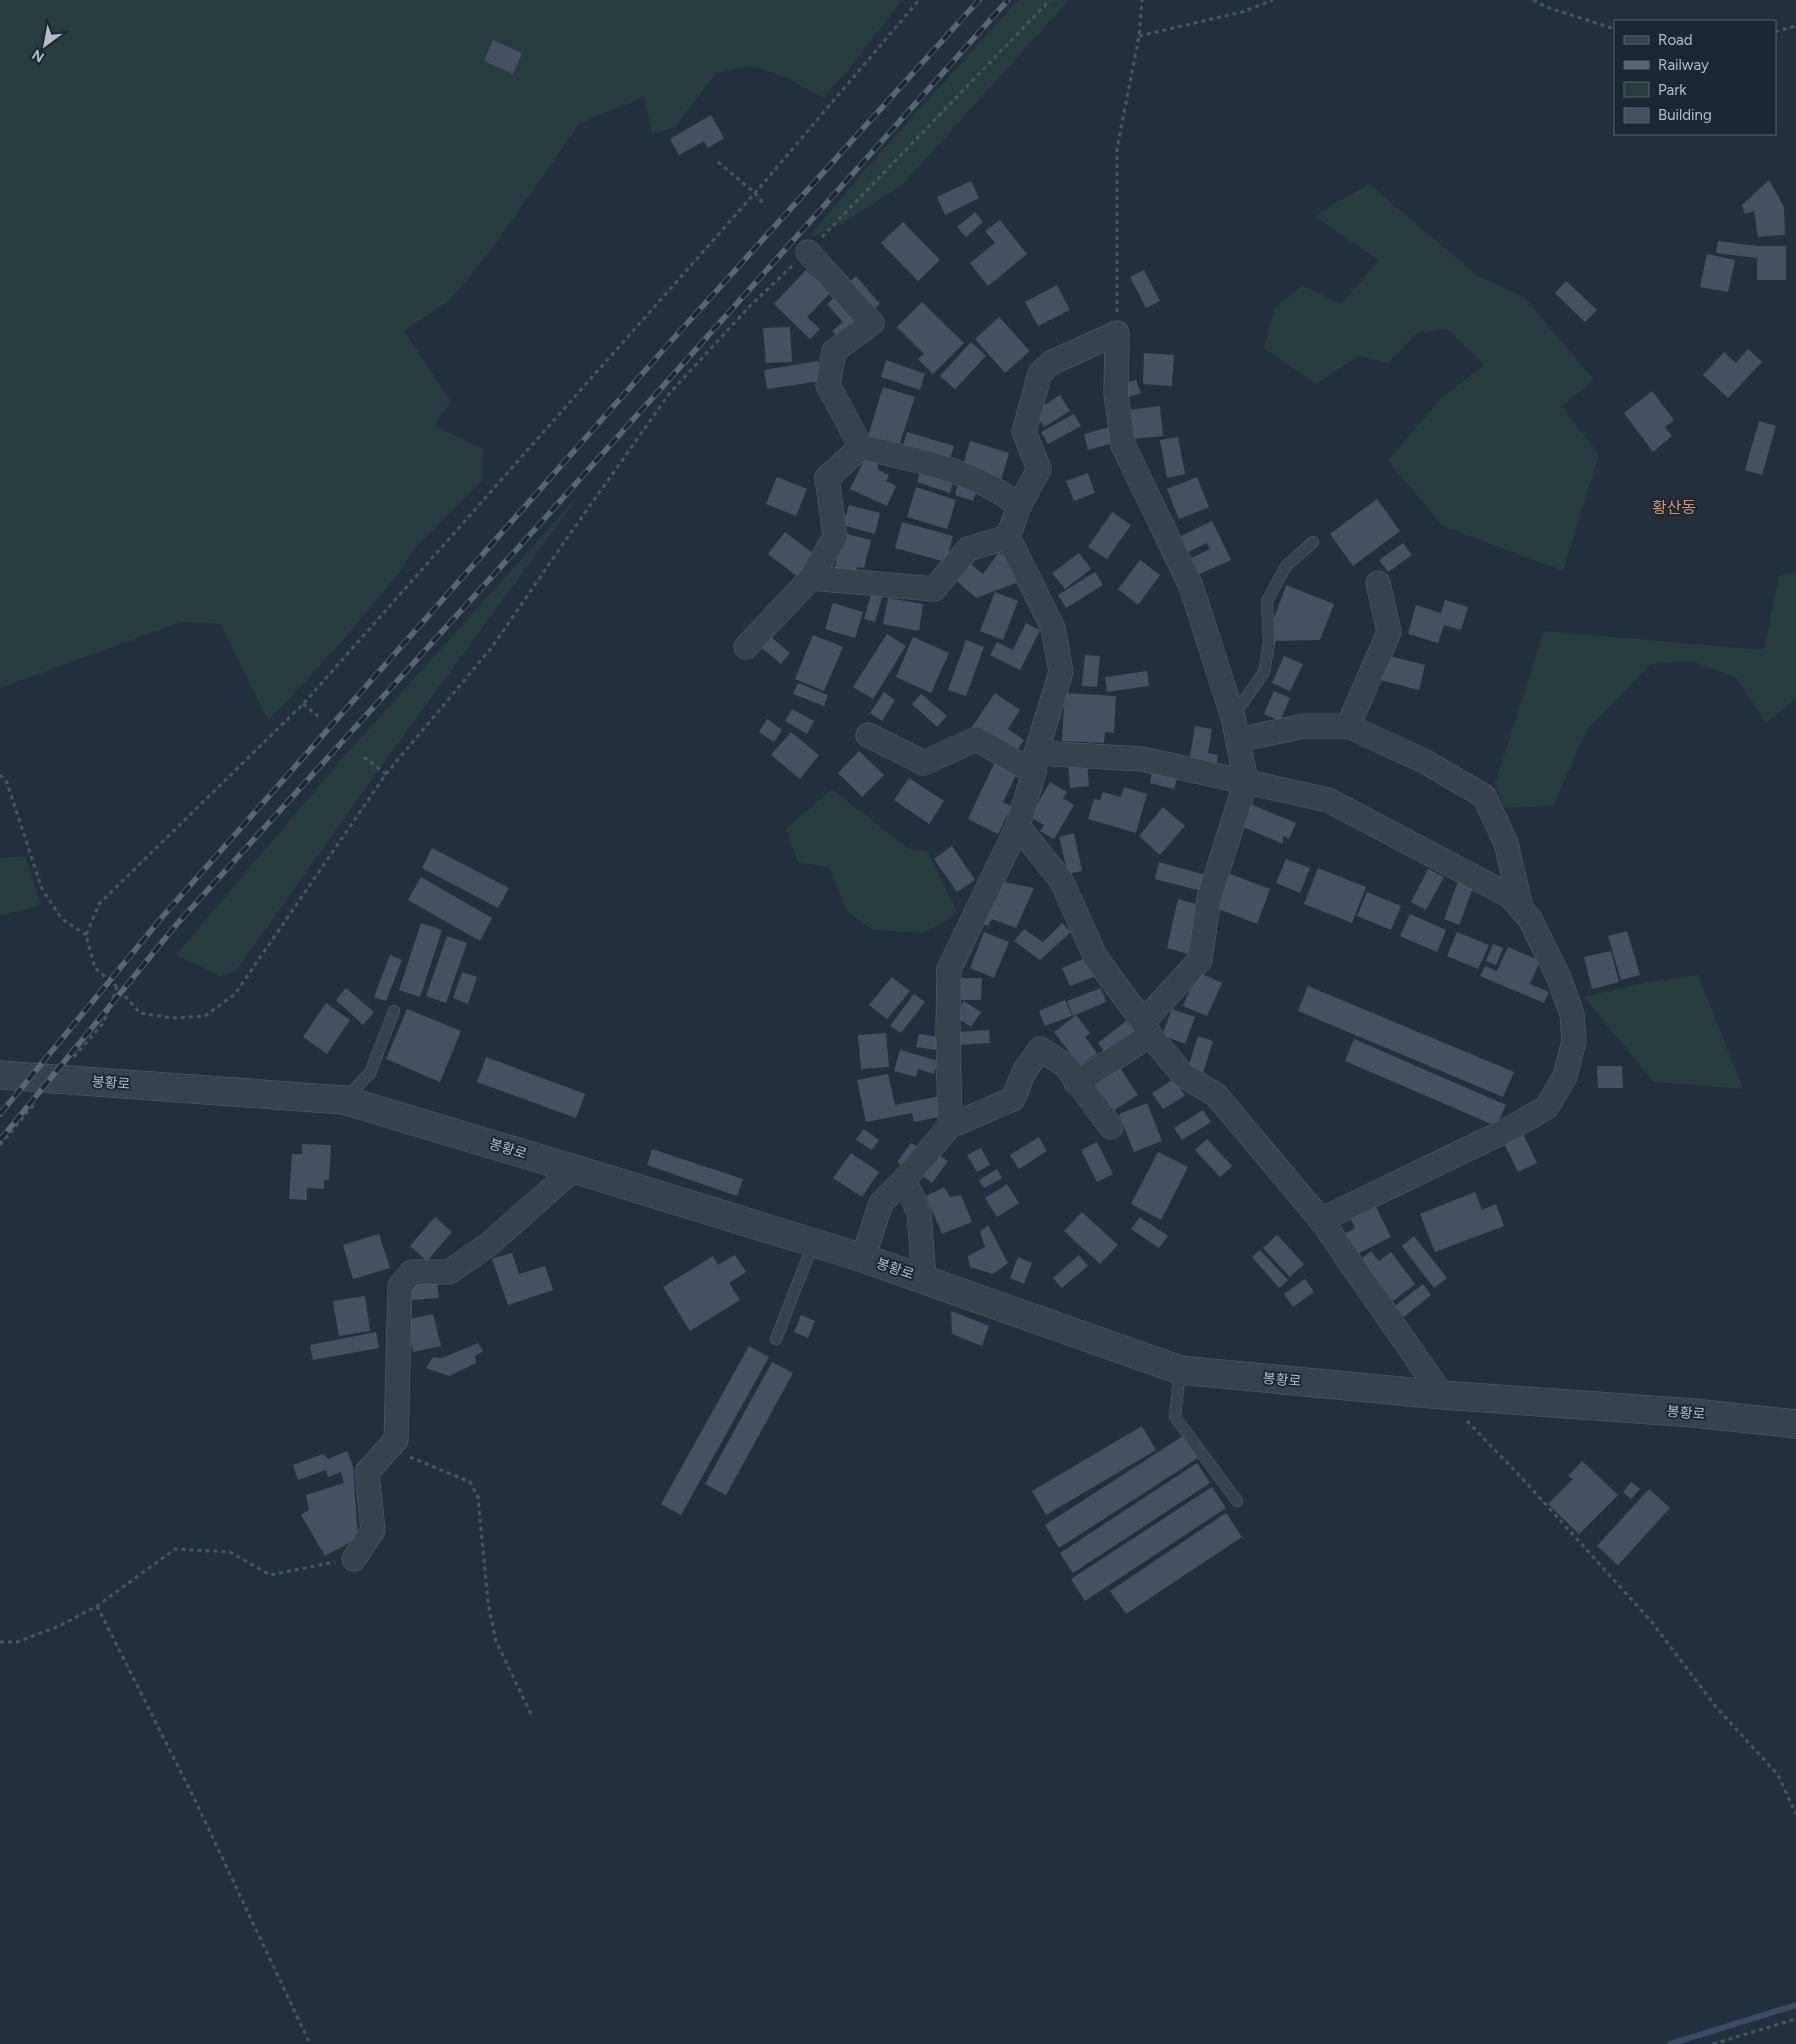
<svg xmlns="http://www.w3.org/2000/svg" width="1796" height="2044" font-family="Figtree,'Noto Sans KR',sans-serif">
<rect width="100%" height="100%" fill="#242f3e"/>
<g fill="#263c3f">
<polygon points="0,0 902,0 847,72 822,98 790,79 752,66 716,73 675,127 652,134 644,97 579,124 494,246 449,301 404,331 451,402 434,425 483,449 482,481 416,546 400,572 337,647 268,721 221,624 181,622 0,688"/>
<polygon points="1018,0 1069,0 902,185 842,224 808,238 870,164"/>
<polygon points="1369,184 1478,276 1524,297 1594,380 1562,406 1599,455 1563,571 1442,526 1388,460 1442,397 1484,365 1447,329 1417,333 1388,363 1359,356 1316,384 1264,348 1274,309 1302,286 1341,304 1379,260 1314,216"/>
<polygon points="580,494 385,761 235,972 219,976 176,955 340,761"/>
<polygon points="1796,572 1796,701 1794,700 1766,723 1737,679 1693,661 1651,664 1588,728 1553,806 1504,808 1495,783 1544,631 1764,650 1779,575"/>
<polygon points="832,789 909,849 927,851 958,913 925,933 873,930 847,912 829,867 798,862 786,829"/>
<polygon points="25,856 41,905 0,916 0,858"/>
<polygon points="1698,975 1743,1089 1654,1082 1584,997 1648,982"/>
</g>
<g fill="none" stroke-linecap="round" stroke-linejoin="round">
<polyline stroke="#394c67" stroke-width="6" points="1670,2044 1796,2005"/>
</g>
<g fill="#455162">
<polygon points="493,40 522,53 513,74 484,61"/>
<polygon points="711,115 724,138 708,148 704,141 679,155 670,139"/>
<polygon points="1769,180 1784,207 1785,235 1758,237 1754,211 1745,214 1742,205"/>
<polygon points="971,181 979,198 945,215 937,197"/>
<polygon points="975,212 983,222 966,237 957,227"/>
<polygon points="1000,220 1027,254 988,286 970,263 995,243 985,231"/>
<polygon points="903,222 940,260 918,281 881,243"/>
<polygon points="1718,241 1757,246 1786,246 1786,280 1757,280 1757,258 1716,253"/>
<polygon points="1707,254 1735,260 1728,292 1700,287"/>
<polygon points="806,270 830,293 807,317 820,329 810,339 774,304"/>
<polygon points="1144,270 1160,301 1146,308 1130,277"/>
<polygon points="856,276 880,304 870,312 846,285"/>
<polygon points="1566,281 1597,310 1585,322 1555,293"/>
<polygon points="1057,285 1070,310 1038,326 1025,302"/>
<polygon points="837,295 859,320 839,338 832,331 843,322 827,304"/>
<polygon points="922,302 964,343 933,374 918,359 924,354 897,327"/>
<polygon points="999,317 1030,351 1005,373 975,339"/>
<polygon points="790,327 792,362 766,363 763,328"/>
<polygon points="971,342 986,356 955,389 940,376"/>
<polygon points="1748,349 1762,362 1728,398 1703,375 1724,352 1736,363"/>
<polygon points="1144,353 1174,355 1172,386 1143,384"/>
<polygon points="886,360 925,374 920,390 881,377"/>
<polygon points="818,361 821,381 767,389 764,370"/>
<polygon points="1136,380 1141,393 1125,398 1121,384"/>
<polygon points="883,387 915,397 898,449 867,440"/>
<polygon points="1652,391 1674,420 1665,427 1672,436 1653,452 1624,413"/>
<polygon points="1060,395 1070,411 1044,427 1034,412"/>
<polygon points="1160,406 1163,436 1131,439 1128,410"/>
<polygon points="1074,414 1081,426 1048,444 1041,432"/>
<polygon points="1759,421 1776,426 1762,475 1745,470"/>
<polygon points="1113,426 1117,442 1088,450 1084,434"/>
<polygon points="907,432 954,446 949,462 902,448"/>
<polygon points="1178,437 1185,474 1167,478 1160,440"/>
<polygon points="970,441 1009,453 1001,480 962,468"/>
<polygon points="866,456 878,463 878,470 889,475 886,481 896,486 887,506 850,489"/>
<polygon points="921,468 954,479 950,493 917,482"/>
<polygon points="1088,473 1095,493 1074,501 1066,481"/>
<polygon points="777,477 807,489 796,516 766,504"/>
<polygon points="1197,477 1209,507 1179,519 1167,489"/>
<polygon points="959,480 978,486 973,501 955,495"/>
<polygon points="916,487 956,500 947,529 907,517"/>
<polygon points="1377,499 1400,531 1353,566 1330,534"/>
<polygon points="849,505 880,513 875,534 843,525"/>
<polygon points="1112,512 1131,525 1107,559 1088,547"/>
<polygon points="1212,521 1231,560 1193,577 1185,561 1210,549 1207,543 1188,552 1181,536"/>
<polygon points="902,522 953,536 946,562 895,548"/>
<polygon points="785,532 815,555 798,577 768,554"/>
<polygon points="843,533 871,540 864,568 857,567 855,577 834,571"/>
<polygon points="1403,543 1412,555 1388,572 1379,560"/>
<polygon points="999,552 1012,563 1019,582 976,598 951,576 966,560 983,574"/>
<polygon points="1079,553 1091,569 1065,589 1052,573"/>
<polygon points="1140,560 1160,575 1138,605 1118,589"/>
<polygon points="1095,572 1103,585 1066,608 1058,595"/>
<polygon points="1286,585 1334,604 1320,640 1273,641 1273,621"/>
<polygon points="873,588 884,591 875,622 864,619"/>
<polygon points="995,592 1018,601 1003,640 980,631"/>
<polygon points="888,598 923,604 919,631 883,624"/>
<polygon points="1445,600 1468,607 1461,630 1444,625 1438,643 1408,634 1416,605 1441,613"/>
<polygon points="833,603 863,612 855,638 825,629"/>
<polygon points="1026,623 1040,630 1020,670 990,655 997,642 1013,650"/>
<polygon points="887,634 906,646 873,699 853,687"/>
<polygon points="813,635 843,647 824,691 795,679"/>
<polygon points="770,636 790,653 781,664 760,647"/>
<polygon points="913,637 949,653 931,693 896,677"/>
<polygon points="966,640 984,647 966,696 948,690"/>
<polygon points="1085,655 1100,656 1097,687 1082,686"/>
<polygon points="1386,655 1425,665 1419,690 1380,680"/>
<polygon points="1284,656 1303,664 1290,691 1272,683"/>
<polygon points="1147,671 1149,686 1107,692 1105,677"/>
<polygon points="798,683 828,695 824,706 793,694"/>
<polygon points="1274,691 1290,698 1280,721 1264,714"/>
<polygon points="884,692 895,700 882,721 870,713"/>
<polygon points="995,693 1020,710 1008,729 1024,740 1014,755 972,727"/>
<polygon points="1065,693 1116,696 1114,733 1105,732 1104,743 1062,741"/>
<polygon points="921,694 947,716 937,727 912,704"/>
<polygon points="792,709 814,721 807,734 785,721"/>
<polygon points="767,719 782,730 774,742 759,732"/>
<polygon points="1195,726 1212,729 1208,753 1218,755 1216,767 1189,762"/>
<polygon points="791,732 819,755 800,779 771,755"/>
<polygon points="859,751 884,775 862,797 838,773"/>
<polygon points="995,762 1017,773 1003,802 1012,806 998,834 968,819"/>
<polygon points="1087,762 1089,786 1070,788 1068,763"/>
<polygon points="1153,768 1178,774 1174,789 1150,783"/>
<polygon points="909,778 944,801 929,824 894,800"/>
<polygon points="1050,782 1067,792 1063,798 1074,805 1054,839 1040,831 1044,825 1030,817"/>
<polygon points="1124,787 1147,794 1136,833 1088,819 1094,799 1100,800 1103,792 1121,797"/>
<polygon points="1250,804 1296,823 1289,839 1283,836 1283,844 1241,826"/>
<polygon points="1163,807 1185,826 1160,855 1139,836"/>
<polygon points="1074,833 1082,871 1068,874 1059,837"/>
<polygon points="952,846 975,880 957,892 934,859"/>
<polygon points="432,848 509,888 498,908 422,868"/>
<polygon points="1286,859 1310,868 1300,893 1276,883"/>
<polygon points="1159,862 1206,875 1201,891 1155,879"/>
<polygon points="1318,868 1366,887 1352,923 1304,904"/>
<polygon points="1428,869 1444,877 1426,910 1411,902"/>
<polygon points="1225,872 1270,889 1257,924 1213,907"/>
<polygon points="421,877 492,918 480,941 408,900"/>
<polygon points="1459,879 1474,885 1459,925 1444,919"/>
<polygon points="1000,881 1034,888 1016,928 992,919 988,926 979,922"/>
<polygon points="1367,892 1401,906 1391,930 1357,916"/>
<polygon points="1178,899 1199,905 1188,954 1167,948"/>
<polygon points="1410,914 1446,930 1437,952 1400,936"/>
<polygon points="421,923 442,930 420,997 399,990"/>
<polygon points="1062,923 1071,932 1040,960 1014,941 1024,929 1043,942"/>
<polygon points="1627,931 1640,975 1621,980 1608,936"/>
<polygon points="984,932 1009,942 994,978 970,968"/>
<polygon points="1457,932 1489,945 1478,969 1447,956"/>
<polygon points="447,936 467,943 446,1003 426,996"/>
<polygon points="1493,944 1503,948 1496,965 1486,961"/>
<polygon points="1508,947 1540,961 1530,984 1549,992 1544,1003 1480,976 1485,966 1497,971"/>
<polygon points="1611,951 1619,982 1592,989 1584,957"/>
<polygon points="390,955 402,960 386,1001 374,997"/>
<polygon points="1088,957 1096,976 1070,986 1062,968"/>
<polygon points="462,972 477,977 468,1004 453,998"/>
<polygon points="1198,972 1222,983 1207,1016 1183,1006"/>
<polygon points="892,977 910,991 887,1019 869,1005"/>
<polygon points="958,978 982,978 981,1000 958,1000"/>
<polygon points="1308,986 1514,1072 1503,1097 1298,1011"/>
<polygon points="346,988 374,1012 363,1025 336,1000"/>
<polygon points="1101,988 1106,1002 1073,1016 1067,1001"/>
<polygon points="914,994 925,1002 901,1033 890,1026"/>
<polygon points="1065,1000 1072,1016 1045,1026 1039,1011"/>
<polygon points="964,1001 981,1012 971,1027 955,1016"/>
<polygon points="326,1003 350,1020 327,1054 303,1037"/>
<polygon points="407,1009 461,1031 440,1082 386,1059"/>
<polygon points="1172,1009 1195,1017 1185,1044 1162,1035"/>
<polygon points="1076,1015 1090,1033 1085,1037 1097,1053 1080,1066 1054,1032"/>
<polygon points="1126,1021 1136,1033 1107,1055 1098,1043"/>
<polygon points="989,1030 990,1043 956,1045 955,1032"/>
<polygon points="886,1033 889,1067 861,1069 858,1035"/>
<polygon points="919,1034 939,1037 937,1050 916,1047"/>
<polygon points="1198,1036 1213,1041 1202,1076 1187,1071"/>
<polygon points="1354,1039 1506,1105 1496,1126 1345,1061"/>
<polygon points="900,1050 938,1061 934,1074 918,1069 916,1077 894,1071"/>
<polygon points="486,1057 585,1094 576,1118 477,1082"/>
<polygon points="1116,1062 1138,1095 1111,1112 1090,1079"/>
<polygon points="1597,1066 1622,1066 1623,1088 1598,1088"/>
<polygon points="888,1074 895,1105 940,1096 944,1116 914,1122 912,1113 866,1122 857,1080"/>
<polygon points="1174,1079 1185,1096 1163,1109 1152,1093"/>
<polygon points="1147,1103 1162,1141 1134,1152 1119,1114"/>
<polygon points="1203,1110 1211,1122 1182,1140 1174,1128"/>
<polygon points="863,1129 879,1140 872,1150 856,1140"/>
<polygon points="1523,1134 1537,1163 1518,1172 1504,1143"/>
<polygon points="1039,1137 1047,1151 1019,1169 1010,1155"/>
<polygon points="1207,1139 1232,1166 1220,1177 1195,1150"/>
<polygon points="1097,1142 1113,1174 1097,1182 1081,1150"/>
<polygon points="911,1143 919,1148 906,1168 897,1162"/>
<polygon points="302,1144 331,1145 329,1180 324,1180 324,1189 307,1188 307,1200 289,1199 292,1154 302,1154"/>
<polygon points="981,1148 990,1165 977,1172 967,1155"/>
<polygon points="652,1149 743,1179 737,1196 647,1165"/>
<polygon points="1158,1152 1188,1167 1161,1220 1131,1204"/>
<polygon points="851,1153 879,1172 862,1197 833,1178"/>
<polygon points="935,1153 948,1161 932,1183 920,1174"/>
<polygon points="997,1169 1002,1178 984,1188 979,1180"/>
<polygon points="1007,1184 1019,1203 997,1217 985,1198"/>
<polygon points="944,1187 950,1197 961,1195 972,1222 942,1234 926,1196"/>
<polygon points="1475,1192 1482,1210 1496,1204 1504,1226 1435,1252 1420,1214"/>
<polygon points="1374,1203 1391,1237 1355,1255 1344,1234 1355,1228 1349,1216"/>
<polygon points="1082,1212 1118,1245 1100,1264 1064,1231"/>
<polygon points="435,1217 452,1232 427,1261 410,1246"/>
<polygon points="1140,1217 1168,1236 1159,1248 1131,1229"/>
<polygon points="988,1225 1008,1263 993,1274 970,1267 968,1256 985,1247 980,1232"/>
<polygon points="379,1234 390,1268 353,1279 343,1245"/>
<polygon points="1277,1235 1304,1264 1290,1277 1263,1248"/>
<polygon points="1414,1236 1447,1278 1434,1288 1402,1246"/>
<polygon points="1260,1250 1288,1280 1279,1288 1252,1257"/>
<polygon points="1371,1251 1379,1261 1391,1252 1415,1284 1393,1301 1360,1260"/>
<polygon points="512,1253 519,1274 545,1266 553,1290 508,1305 492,1259"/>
<polygon points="735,1255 746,1272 729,1283 740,1300 690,1331 663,1287 713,1256 718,1265"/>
<polygon points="1079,1255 1088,1266 1062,1288 1053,1278"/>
<polygon points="1018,1257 1032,1263 1024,1284 1010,1278"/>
<polygon points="1305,1279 1314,1292 1293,1307 1284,1294"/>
<polygon points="437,1282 439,1298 412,1300 410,1285"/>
<polygon points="1423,1284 1431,1295 1404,1317 1395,1306"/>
<polygon points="365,1296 370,1331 339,1336 333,1301"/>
<polygon points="951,1311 989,1326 982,1346 952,1334"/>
<polygon points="433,1314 441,1346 413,1352 406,1320"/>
<polygon points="801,1315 815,1321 808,1338 794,1332"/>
<polygon points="376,1332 379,1348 313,1360 310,1345"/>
<polygon points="478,1343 483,1351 475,1356 476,1363 449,1376 426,1368 433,1357 442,1358"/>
<polygon points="749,1346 769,1357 681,1515 661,1504"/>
<polygon points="772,1362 793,1373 726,1495 705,1484"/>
<polygon points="1142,1426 1156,1450 1046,1515 1032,1491"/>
<polygon points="1183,1436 1198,1458 1059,1548 1045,1525"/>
<polygon points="347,1451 353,1467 358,1538 325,1556 301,1515 309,1510 306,1495 344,1483 341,1472 328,1477 326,1470 298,1480 293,1465 323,1454 328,1459"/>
<polygon points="1582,1461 1618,1495 1579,1534 1548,1504 1573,1479 1568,1476"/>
<polygon points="1197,1463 1210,1483 1073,1573 1060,1553"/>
<polygon points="1631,1482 1640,1489 1631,1499 1623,1492"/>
<polygon points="1212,1487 1226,1508 1085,1601 1071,1579"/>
<polygon points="1649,1489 1670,1508 1618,1565 1597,1546"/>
<polygon points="1226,1513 1242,1537 1126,1614 1110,1591"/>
</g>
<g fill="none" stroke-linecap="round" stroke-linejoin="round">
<g stroke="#565f6c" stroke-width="12">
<g id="service">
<polyline points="1233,717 1264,672 1269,644 1267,601 1286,566 1313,542"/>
<polyline points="345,1099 370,1073 394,1011"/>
<polyline points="776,1339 813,1244"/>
<polyline points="1180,1370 1175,1417 1237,1501"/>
</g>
</g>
<g stroke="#565f6c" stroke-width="25">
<g id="minor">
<path d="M 808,252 L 872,323 L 834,351 L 828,385 L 861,447 C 914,460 976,470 1019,506 L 1008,537 L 1053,628 L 1061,672 L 1036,753 L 1034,772 L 1018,826 L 949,969 L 948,1032 L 950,1126 L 904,1180 L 919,1212 L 924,1279"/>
<polyline points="1019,506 1039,469 1024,432 1040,373 1051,363 1117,333 1116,394 1123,445 1191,586 1233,717 1246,781 1209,898 1200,960 1143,1022"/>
<polyline points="811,578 835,537 827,478 861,447"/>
<polyline points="746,647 811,578 934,589 968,549 1008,537"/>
<polyline points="1348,726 1424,761 1484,796 1506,843 1521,908"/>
<polyline points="868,735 924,763 976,739 1034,772"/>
<polyline points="1238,740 1304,726 1348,726 1389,632 1378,583"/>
<polyline points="1036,753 1142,759 1328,800 1510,896 1530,919 1559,978 1572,1014 1574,1041 1565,1076 1547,1107 1513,1127 1321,1220"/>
<polyline points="1018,826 1061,880 1096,958 1143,1022 1150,1035 1183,1075 1216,1095 1321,1220 1442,1395"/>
<polyline points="1076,1083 1150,1035"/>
<polyline points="950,1126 1013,1099 1024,1072 1040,1049 1065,1065 1111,1127"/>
<polyline points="863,1258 881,1203 904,1180"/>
<polyline points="354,1559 373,1530 367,1472 396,1440 400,1286 412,1272 449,1272 488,1245 574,1169"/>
</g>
</g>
<g stroke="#565f6c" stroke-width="29">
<polyline id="tertiary" points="0,1075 344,1100 574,1169 863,1258 1180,1370 1442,1395 1694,1413 1796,1424"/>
</g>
<g stroke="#44595c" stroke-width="3" stroke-dasharray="4 4" stroke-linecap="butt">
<polyline points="1533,0 1546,7 1615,29"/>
<polyline points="1775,32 1796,26"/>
<polyline points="1139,36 1242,12 1273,0"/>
<polyline points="718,162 755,193 765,206"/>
<polyline points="822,237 1050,0"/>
<polyline points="792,266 749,307 669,394 565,541 492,647 386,774 235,994 205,1016 172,1018 140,1013 117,987 95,968 86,935 99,904 303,704 755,193 919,0"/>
<polyline points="1117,312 1117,149 1139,36 1142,0"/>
<polyline points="303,704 318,716"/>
<polyline points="364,757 386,774"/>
<polyline points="0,775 6,780 42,889 62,919 86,935"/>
<polyline points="74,1057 104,1022 117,987"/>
<polyline points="0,1145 36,1102"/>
<polyline points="1467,1421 1521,1477 1651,1621 1716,1707 1778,1775 1796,1814"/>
<polyline points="410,1457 470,1482 478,1497 488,1603 496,1641 531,1714"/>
<polyline points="97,1606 194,1798 310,2044"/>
<polyline points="0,1642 17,1642 59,1626 97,1606 175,1549 230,1552 270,1575 335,1562"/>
<polyline points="1713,2044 1796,2019"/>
</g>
<use href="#service" stroke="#38414e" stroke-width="11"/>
<use href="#minor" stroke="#38414e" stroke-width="24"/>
<use href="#tertiary" stroke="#38414e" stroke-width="28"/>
<g stroke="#5a6575" stroke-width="5.5">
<g id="rail">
<polyline points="0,1114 163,916 673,339 979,0"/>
<polyline points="0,1140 177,924 546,517 1008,0"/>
</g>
</g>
<use href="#rail" stroke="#1d2633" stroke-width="4" stroke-dasharray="11" stroke-linecap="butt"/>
</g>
<g text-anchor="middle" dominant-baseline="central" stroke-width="4" stroke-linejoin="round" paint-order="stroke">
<g font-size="14" fill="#b4bcc9" stroke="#1d2633">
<text transform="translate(111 1083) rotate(4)">봉황로</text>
<text transform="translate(508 1149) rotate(17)">봉황로</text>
<text transform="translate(895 1269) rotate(19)">봉황로</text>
<text transform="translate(1282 1380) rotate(5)">봉황로</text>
<text transform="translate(1686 1413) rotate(5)">봉황로</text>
</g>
<g font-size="16" fill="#d59563" stroke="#1d2633">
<text x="1674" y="507">황산동</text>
</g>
</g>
<rect x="1614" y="20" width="162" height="115" fill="#1d2633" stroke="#59626f"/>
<rect x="1624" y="36" width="25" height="8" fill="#38414e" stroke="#59626f"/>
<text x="1658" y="45" font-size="15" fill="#b4bcc9">Road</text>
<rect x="1624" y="61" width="25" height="8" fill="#5a6575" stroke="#59626f"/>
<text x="1658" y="70" font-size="15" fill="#b4bcc9">Railway</text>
<rect x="1624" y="82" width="25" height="15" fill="#263c3f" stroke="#59626f"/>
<text x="1658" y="95" font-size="15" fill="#b4bcc9">Park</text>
<rect x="1624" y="108" width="25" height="15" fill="#455162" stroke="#59626f"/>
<text x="1658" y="120" font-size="15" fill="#b4bcc9">Building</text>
<g transform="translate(45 45) rotate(212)" stroke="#1d2633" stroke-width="4" paint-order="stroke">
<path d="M0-4L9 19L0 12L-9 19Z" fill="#b4bcc9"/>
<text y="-8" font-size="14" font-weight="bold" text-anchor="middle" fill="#b4bcc9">N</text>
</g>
</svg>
